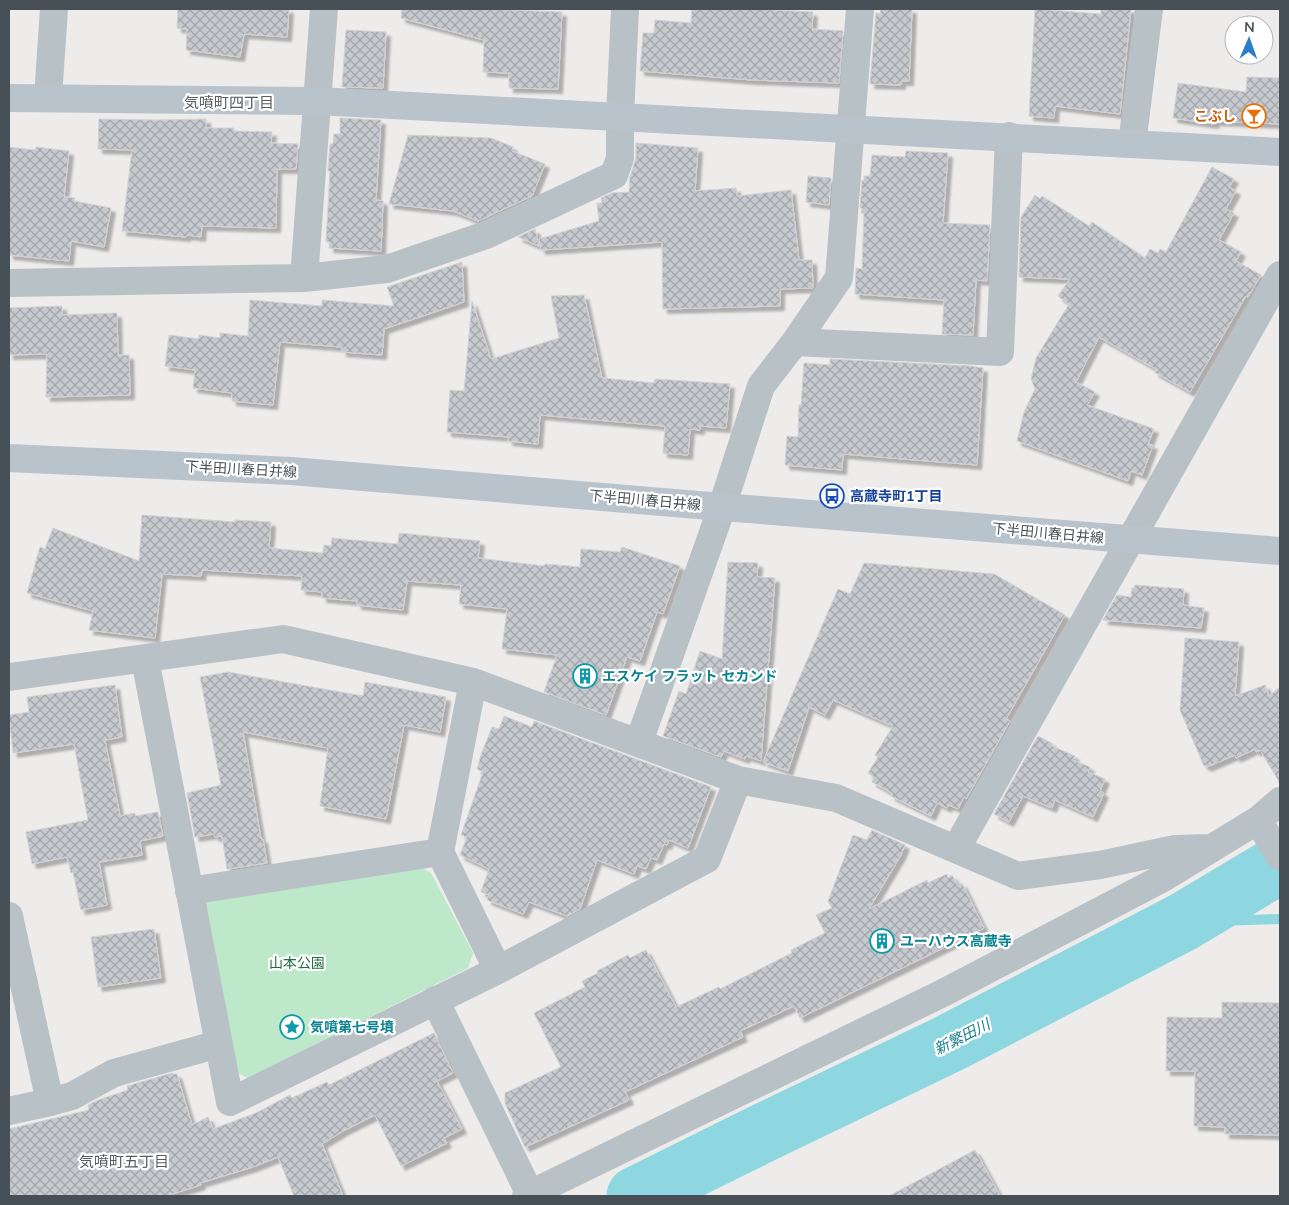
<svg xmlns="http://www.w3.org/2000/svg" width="1289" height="1205" font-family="Mulish,'Noto Sans JP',sans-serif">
<defs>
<pattern id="building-cross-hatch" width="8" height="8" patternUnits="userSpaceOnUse" patternTransform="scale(1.25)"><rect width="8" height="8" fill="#c6c9ce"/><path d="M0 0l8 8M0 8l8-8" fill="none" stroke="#a3a6aa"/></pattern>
<filter id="shadow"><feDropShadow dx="4.5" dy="4.5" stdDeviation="1" flood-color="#0004"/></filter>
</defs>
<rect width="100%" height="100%" fill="#eeebeb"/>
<!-- green -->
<path fill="#bde8ca" d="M 418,866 L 431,873 L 473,953 L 468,968 L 248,1078 L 236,1072 L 205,904 L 214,893 Z"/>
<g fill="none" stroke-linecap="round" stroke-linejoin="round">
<!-- stream -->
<path stroke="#8fd7e0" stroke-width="10" d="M 1183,922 L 1280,919"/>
<!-- river -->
<path stroke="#8fd7e0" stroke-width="59" d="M 636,1196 L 763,1133 L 948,1044 L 1183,922 L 1280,864"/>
</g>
<!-- building -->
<path fill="url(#building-cross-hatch)" stroke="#d0d2d6" filter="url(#shadow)" d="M 178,9 L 289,9 L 287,37 L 244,34 L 240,57 L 186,50 L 187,29 L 177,28 Z
M 402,9 L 482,9 L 562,12 L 558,89 L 509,88 L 509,73 L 483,72 L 484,40 L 401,18 Z
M 692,9 L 752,9 L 813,12 L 812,29 L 843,31 L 839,83 L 752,80 L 640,71 L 643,33 L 654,33 L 655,20 L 691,23 Z
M 881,9 L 912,9 L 909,81 L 901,81 L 901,85 L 870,84 L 876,13 L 880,14 Z
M 1035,9 L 1101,14 L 1101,9 L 1131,9 L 1120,114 L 1055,106 L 1054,118 L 1029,116 Z
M 346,30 L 386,32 L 383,88 L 342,87 Z
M 1247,77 L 1280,78 L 1280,124 L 1215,121 L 1214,124 L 1173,118 L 1178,83 L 1246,92 Z
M 340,118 L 381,120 L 376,200 L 383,201 L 381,251 L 329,248 L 330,242 L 326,242 L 330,171 L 328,171 L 330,144 L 333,144 L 334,134 L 340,134 Z
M 99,119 L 157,120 L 206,119 L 206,128 L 234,128 L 234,131 L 272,132 L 271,143 L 298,144 L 296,169 L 277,169 L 276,228 L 202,226 L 201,237 L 187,235 L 186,237 L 122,231 L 132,150 L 98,149 Z
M 408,135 L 491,138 L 513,147 L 512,151 L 545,164 L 532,196 L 478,221 L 453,211 L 389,204 Z
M 636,143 L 698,148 L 695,191 L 736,188 L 737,196 L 791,190 L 799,260 L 812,260 L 813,288 L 780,289 L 780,306 L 663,309 L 662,242 L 541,250 L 539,239 L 599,221 L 597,203 L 602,203 L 601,198 L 612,193 L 629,192 L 630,177 L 636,158 Z
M 9,147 L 35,150 L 36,147 L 69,151 L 64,197 L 75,198 L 74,201 L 111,208 L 104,247 L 71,241 L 69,261 L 9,255 Z
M 906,151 L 948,153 L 943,223 L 990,225 L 987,281 L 976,280 L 973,335 L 942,334 L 944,300 L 855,294 L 856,268 L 862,269 L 864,213 L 861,213 L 862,208 L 860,208 L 862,180 L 864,181 L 864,176 L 870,176 L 872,155 L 905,157 Z
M 1212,167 L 1234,179 L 1229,187 L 1236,191 L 1226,209 L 1234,213 L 1219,240 L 1241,252 L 1236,261 L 1261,275 L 1248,297 L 1246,296 L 1190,392 L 1154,372 L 1156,369 L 1099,337 L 1076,382 L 1095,392 L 1087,405 L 1154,429 L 1148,444 L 1153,445 L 1142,475 L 1131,471 L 1128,481 L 1017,441 L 1024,412 L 1035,389 L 1031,379 L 1036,358 L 1069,304 L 1058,296 L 1070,279 L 1019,277 L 1021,217 L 1035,195 L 1040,199 L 1042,196 L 1089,226 L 1092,222 L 1145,258 L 1150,249 L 1158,253 L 1160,249 L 1166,252 Z
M 808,176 L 831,178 L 829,205 L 806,202 Z
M 535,229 L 539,246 L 518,237 Z
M 462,262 L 464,302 L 384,329 L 382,355 L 342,352 L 342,347 L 280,342 L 273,405 L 232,401 L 232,393 L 193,388 L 195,370 L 165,366 L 169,335 L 199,339 L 199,335 L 220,338 L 220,333 L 248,336 L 250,300 L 322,306 L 322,300 L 394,306 L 387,287 Z
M 584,295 L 602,378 L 654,383 L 655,379 L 730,384 L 726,428 L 700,426 L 700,430 L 690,429 L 688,455 L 663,453 L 665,426 L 540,415 L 538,444 L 508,441 L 509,437 L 447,432 L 450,390 L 464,391 L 472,301 L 491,359 L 559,338 L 551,296 Z
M 62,306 L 62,315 L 117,313 L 118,355 L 129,355 L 130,395 L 46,397 L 47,354 L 9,355 L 9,308 Z
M 830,359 L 971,366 L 983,368 L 977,465 L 843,454 L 842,470 L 785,465 L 787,436 L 798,437 L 799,405 L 801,405 L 804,363 L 830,365 Z
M 142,515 L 235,522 L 235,520 L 271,522 L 269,548 L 323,553 L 324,545 L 331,546 L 332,538 L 398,544 L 399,533 L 480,541 L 478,558 L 544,566 L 545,564 L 580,567 L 581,549 L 620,552 L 622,547 L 680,566 L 663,614 L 657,612 L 640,661 L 627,657 L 606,715 L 544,692 L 557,655 L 502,649 L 507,609 L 459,604 L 461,585 L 407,581 L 403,610 L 357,605 L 357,601 L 322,598 L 322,592 L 301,590 L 302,576 L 202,570 L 201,576 L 162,574 L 155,638 L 89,630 L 93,611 L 27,593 L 40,547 L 45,549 L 53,528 L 139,561 Z
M 728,562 L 758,563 L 757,577 L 775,578 L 761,761 L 746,756 L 745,759 L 724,751 L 721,757 L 663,736 L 679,691 L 686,694 L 700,651 L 722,659 Z
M 864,563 L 994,574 L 1065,615 L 1006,719 L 1010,721 L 966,799 L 964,797 L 958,809 L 949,805 L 947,808 L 937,803 L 931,816 L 891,796 L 892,793 L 872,782 L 874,777 L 868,773 L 878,757 L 875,755 L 893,726 L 833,700 L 825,715 L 809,707 L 788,771 L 763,762 L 838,589 L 850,594 Z
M 1135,585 L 1184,589 L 1183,605 L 1204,608 L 1201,628 L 1103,620 L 1117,595 L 1131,597 L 1132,588 L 1134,588 Z
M 1185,638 L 1239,642 L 1235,696 L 1265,685 L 1269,696 L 1280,687 L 1280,783 L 1260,750 L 1256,752 L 1255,749 L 1236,758 L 1235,755 L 1207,767 L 1206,765 L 1204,766 L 1180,710 Z
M 228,672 L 363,696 L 365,682 L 446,697 L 440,732 L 404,725 L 386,819 L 320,806 L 328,748 L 243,732 L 261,839 L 263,839 L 267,863 L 227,869 L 222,836 L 215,837 L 214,834 L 195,837 L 187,793 L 221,785 L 200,677 Z
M 115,685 L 122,737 L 105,740 L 120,816 L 135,813 L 135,816 L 158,812 L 163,836 L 140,841 L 142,855 L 99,862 L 107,905 L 81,910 L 73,872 L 71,873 L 67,857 L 32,864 L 26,832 L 88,820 L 74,744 L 13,753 L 9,715 L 29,712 L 27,697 Z
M 504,716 L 532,727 L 534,721 L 711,787 L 688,848 L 669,840 L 667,845 L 664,844 L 657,860 L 651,858 L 646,869 L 637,866 L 634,874 L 597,860 L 580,909 L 567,916 L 529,902 L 523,914 L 487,900 L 489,895 L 481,892 L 489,869 L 460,855 L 467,837 L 461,835 L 483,772 L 477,769 L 481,755 L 492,727 L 499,729 Z
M 1038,736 L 1053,744 L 1052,746 L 1075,756 L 1073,760 L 1090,767 L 1088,772 L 1105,779 L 1100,791 L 1104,793 L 1093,817 L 1055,800 L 1052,808 L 1023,796 L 1009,822 L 994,814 Z
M 872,830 L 905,845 L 901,855 L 869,909 L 927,880 L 928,883 L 947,874 L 948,878 L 952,875 L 958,886 L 962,883 L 984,928 L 800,1018 L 794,1006 L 740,1031 L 743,1037 L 625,1092 L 629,1100 L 525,1147 L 505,1103 L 505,1093 L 561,1067 L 534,1013 L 585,987 L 582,981 L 598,973 L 597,971 L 628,955 L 630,958 L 646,950 L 676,1007 L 719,987 L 720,989 L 792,953 L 791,950 L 825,933 L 816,915 L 832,908 L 828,901 L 853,835 L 867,840 Z
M 154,929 L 161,978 L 98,987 L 91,937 Z
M 1222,1002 L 1280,1003 L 1280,1135 L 1225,1134 L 1225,1127 L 1194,1126 L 1195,1071 L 1166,1071 L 1167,1017 L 1222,1018 Z
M 434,1033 L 453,1073 L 437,1081 L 462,1129 L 444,1138 L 447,1143 L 401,1166 L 375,1115 L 343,1131 L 322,1144 L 343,1196 L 294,1196 L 278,1157 L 253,1167 L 200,1183 L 201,1185 L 166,1196 L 9,1196 L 9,1129 L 89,1110 L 88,1105 L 98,1100 L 128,1090 L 127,1086 L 172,1073 L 173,1074 L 177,1074 L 192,1125 L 208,1117 L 213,1129 L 256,1113 L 290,1095 L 292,1098 L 327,1082 L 329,1085 Z
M 975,1150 L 1000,1196 L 889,1196 Z"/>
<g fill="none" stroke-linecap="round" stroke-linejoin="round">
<!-- street -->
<path stroke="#b8c1c6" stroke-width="28" d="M 48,97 L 54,9
M 1132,144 L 1149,9
M 304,278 L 324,9
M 9,283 L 304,278 L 387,269 L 486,235 L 614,175 L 620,158 L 620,116 L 625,9
M 795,342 L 1000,352 L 1009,136
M 145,659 L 230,1102 L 498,970 L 707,859 L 738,780
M 9,677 L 283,639 L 473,682 L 738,780 L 836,798 L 1018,876 L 1100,865 L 1175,849 L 1211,848
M 473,682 L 440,852 L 498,970
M 639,742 L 722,507 L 761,386 L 795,342 L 839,278 L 860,9
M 1258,820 L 1280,857
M 956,849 L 1280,275
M 189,891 L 440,852
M 9,916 L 50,1102 L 9,1111
M 435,1000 L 530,1194
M 50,1102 L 72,1096 L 114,1073 L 219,1044
M 526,1196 L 943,993 L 1163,878 L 1258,820 L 1280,801"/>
<!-- secondary -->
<path stroke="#b8c3cb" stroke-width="28" d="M 9,98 L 317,101 L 1280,152
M 9,458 L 291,471 L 722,507 L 1280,551"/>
</g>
<!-- icons -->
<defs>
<g id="bar-ring" transform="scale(1.25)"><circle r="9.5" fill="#fff" stroke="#e8710a" stroke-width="1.5"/><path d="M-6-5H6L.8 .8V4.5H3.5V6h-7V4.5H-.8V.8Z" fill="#e8710a"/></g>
<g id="bus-ring" transform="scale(1.25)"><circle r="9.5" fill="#fff" stroke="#1a4fb4" stroke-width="1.5"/><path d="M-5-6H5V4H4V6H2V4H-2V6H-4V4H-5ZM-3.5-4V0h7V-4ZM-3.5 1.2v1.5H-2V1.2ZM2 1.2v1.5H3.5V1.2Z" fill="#1a4fb4"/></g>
<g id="building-ring" transform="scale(1.25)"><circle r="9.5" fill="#fff" stroke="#0f9aa8" stroke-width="1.5"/><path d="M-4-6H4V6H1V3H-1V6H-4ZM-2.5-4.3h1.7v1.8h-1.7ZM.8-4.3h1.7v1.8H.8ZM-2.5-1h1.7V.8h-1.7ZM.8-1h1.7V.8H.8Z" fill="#0f9aa8"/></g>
<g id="sight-ring" transform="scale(1.25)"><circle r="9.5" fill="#fff" stroke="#0f9aa8" stroke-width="1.5"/><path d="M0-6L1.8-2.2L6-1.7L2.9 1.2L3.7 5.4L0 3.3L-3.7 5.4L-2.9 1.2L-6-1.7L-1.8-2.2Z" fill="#0f9aa8"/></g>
</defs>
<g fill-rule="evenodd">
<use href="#bar-ring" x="1254" y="116"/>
<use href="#bus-ring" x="832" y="496"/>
<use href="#building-ring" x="585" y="676"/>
<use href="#building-ring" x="882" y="941"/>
<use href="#sight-ring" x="292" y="1027"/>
</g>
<g text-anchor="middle" stroke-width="4.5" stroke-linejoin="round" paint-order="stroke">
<!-- food labels -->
<g font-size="14" font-weight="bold" fill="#c56008" stroke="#fff" text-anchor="end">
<text x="1236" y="121">こぶし</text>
</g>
<!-- street labels -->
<g font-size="14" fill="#465056" stroke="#fff">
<text transform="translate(241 469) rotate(3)" y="5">下半田川春日井線</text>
<text transform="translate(645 500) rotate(5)" y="5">下半田川春日井線</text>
<text transform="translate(1048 533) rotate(5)" y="5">下半田川春日井線</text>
</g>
<!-- transit labels -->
<g font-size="14" font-weight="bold" fill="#164399" stroke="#fff" text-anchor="start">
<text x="850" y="501">高蔵寺町1丁目</text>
</g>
<!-- culture labels -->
<g font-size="14" font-weight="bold" fill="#0d838f" stroke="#fff" text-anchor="start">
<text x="602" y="681">エスケイ フラット セカンド</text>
<text x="900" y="946">ユーハウス高蔵寺</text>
<text x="310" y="1032">気噴第七号墳</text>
</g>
<!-- park labels -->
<g font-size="14" fill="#206e40" stroke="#fff">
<text x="297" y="968">山本公園</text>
</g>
<!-- neighbourhood labels -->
<g font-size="15" fill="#595c5f" stroke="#fff">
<text x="229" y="108">気噴町四丁目</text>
<text x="124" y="1167">気噴町五丁目</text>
</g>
<!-- water labels -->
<g font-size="15" font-style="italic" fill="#1a7f8c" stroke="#fff">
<text transform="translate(962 1037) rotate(-27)" y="5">新繁田川</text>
</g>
</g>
<!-- border -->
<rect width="1289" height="1205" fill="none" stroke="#465056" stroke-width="20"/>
<!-- north arrow -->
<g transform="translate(1249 40) rotate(2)"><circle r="24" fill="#ffffff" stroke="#b5b9bb"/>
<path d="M0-4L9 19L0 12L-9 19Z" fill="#2c7ec6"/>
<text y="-8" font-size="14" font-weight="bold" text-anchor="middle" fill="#465056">N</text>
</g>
</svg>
